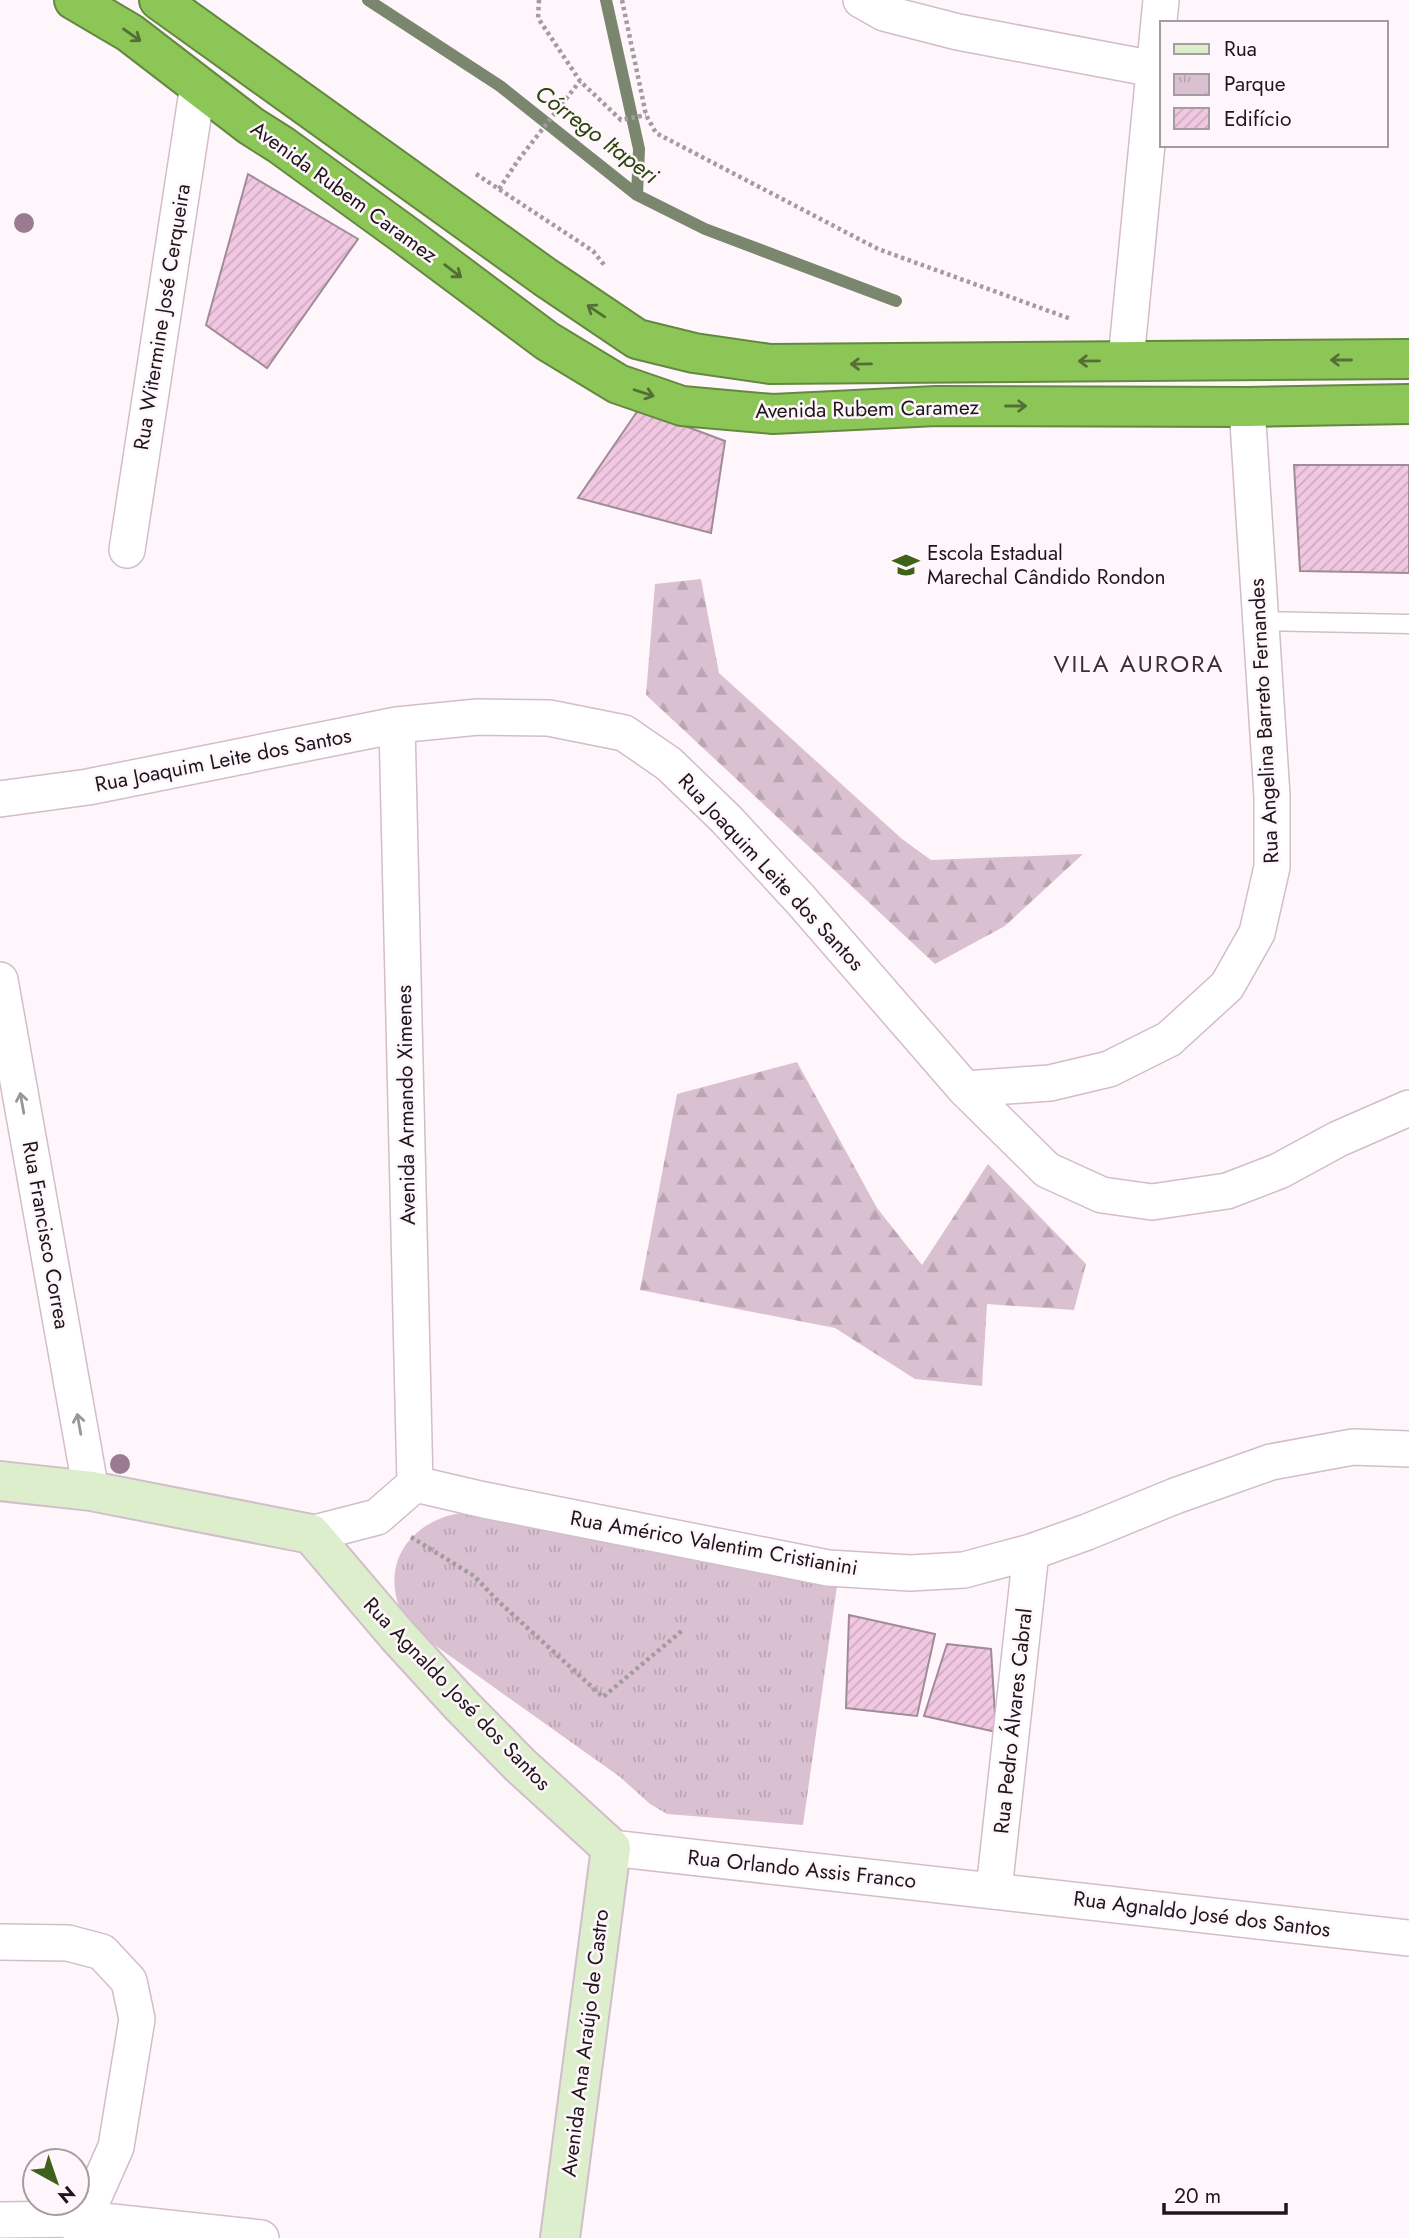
<svg xmlns="http://www.w3.org/2000/svg" width="1409" height="2238" font-family="Jost,sans-serif">
<defs>
<pattern id="forest-firs" width="22" height="20" patternUnits="userSpaceOnUse" patternTransform="scale(1.75)"><rect width="22" height="20" fill="#dac1d1"/><path d="M5 1l3.5 6h-7zM16 11l3.5 6h-7z" fill="#bba5b3"/></pattern>
<pattern id="park-tufts" width="24" height="20" patternUnits="userSpaceOnUse" patternTransform="scale(1.75)"><rect width="24" height="20" fill="#dac1d1"/><path d="M3 7l-1-3M5 7V3M7 7l1-3M15 17l-1-3M17 17v-4M19 17l1-3" fill="none" stroke="#bba5b3"/></pattern>
<pattern id="building-hatch" width="6" height="6" patternUnits="userSpaceOnUse" patternTransform="scale(1.75)"><rect width="6" height="6" fill="#f1c7e2"/><path d="M-1 1l2-2M0 6l6-6M5 7l2-2" fill="none" stroke="#ceaac1"/></pattern>
</defs>
<rect width="100%" height="100%" fill="#fff6fb"/>
<!-- forest -->
<path fill="url(#forest-firs)" d="M 701,579 L 719,673 L 902,839 L 931,860 L 1083,854 L 1005,926 L 935,964 L 646,695 L 655,584 Z
M 797,1062 L 877,1208 L 922,1265 L 988,1164 L 1086,1264 L 1074,1310 L 987,1304 L 982,1386 L 915,1379 L 835,1328 L 640,1290 L 677,1094 Z"/>
<!-- park -->
<path fill="url(#park-tufts)" d="M 468,1512 L 837,1586 L 803,1825 L 667,1814 L 650,1804 L 620,1777 L 412,1629 C 407,1620 400,1611 397,1600 C 384,1551 422,1516 468,1512 Z"/>
<g fill="none" stroke-linecap="round" stroke-linejoin="round">
<!-- stream -->
<path stroke="#7a876e" stroke-width="12" d="M 368,0 L 500,86 L 637,195 L 705,229 L 896,301
M 606,0 L 639,149 L 637,195"/>
</g>
<!-- building -->
<path fill="url(#building-hatch)" stroke="#a08c99" stroke-width="2" d="M 248,174 L 358,239 L 267,368 L 206,325 Z
M 643,403 L 685,426 L 725,441 L 711,533 L 578,498 Z
M 1294,465 L 1409,465 L 1409,573 L 1300,571 Z
M 849,1615 L 935,1634 L 917,1716 L 846,1708 Z
M 947,1644 L 991,1649 L 996,1732 L 924,1716 Z"/>
<g fill="none" stroke-linecap="round" stroke-linejoin="round">
<!-- lane casing -->
<g stroke="#d2bdca" stroke-width="21">
<path id="lane" d="M 1261,621 L 1409,624"/>
</g>
<!-- street casing -->
<g stroke="#d2bdca" stroke-width="38">
<path id="street" d="M 861,0 L 884,13 L 958,32 L 1154,69
M 1126,360 L 1161,0
M 127,550 L 198,85
M 397,725 L 415,1484
M 0,799 L 88,787 L 397,725 L 478,717 L 549,718 L 624,733 L 669,764 L 726,819 L 800,899 L 965,1089 L 1047,1170 L 1102,1195 L 1152,1202 L 1227,1191 L 1279,1171 L 1338,1139 L 1409,1108
M 0,980 L 91,1491
M 965,1089 L 1050,1083 L 1109,1069 L 1169,1039 L 1227,986 L 1257,933 L 1272,867 L 1272,796 L 1247,407
M 311,1534 L 377,1517 L 415,1484 L 484,1500 L 828,1568 L 910,1573 L 964,1570 L 1031,1552 L 1087,1532 L 1175,1496 L 1271,1462 L 1353,1447 L 1409,1449
M 611,1848 L 1409,1938
M 994,1890 L 1031,1552
M 0,1942 L 68,1943 L 102,1952 L 129,1981 L 137,2019 L 116,2147 L 84,2219 L 81,2238
M 0,2220 L 84,2219 L 261,2238"/>
</g>
<!-- secondary casing -->
<g stroke="#d2bdca" stroke-width="42">
<path id="secondary" d="M 0,1481 L 91,1491 L 311,1534 L 397,1635 L 461,1705 L 520,1765 L 611,1848 L 560,2238"/>
</g>
<!-- highway casing -->
<g stroke="#658841" stroke-width="42">
<path id="highway" d="M 74,0 L 130,33 L 251,126 L 281,145 L 405,235 L 547,341 L 618,384 L 682,406 L 773,414 L 936,406 L 1247,407 L 1409,404
M 159,0 L 545,277 L 637,339 L 694,353 L 770,364 L 1409,359"/>
</g>
<!-- path -->
<path stroke="#a49ba0" stroke-width="4.5" stroke-dasharray="3.5 3.5" stroke-linecap="butt" d="M 539,0 L 538,18 L 580,81 L 621,120 L 646,115
M 622,0 L 646,115 L 656,133 L 878,249 L 1071,319
M 476,174 L 593,251 L 605,266
M 499,189 L 519,159 L 580,81
M 411,1537 L 474,1576 L 497,1600 L 603,1697 L 684,1629"/>
<!-- lane -->
<use href="#lane" stroke="#fff" stroke-width="18"/>
<!-- street -->
<use href="#street" stroke="#fff" stroke-width="35"/>
<!-- secondary -->
<use href="#secondary" stroke="#dceecc" stroke-width="38"/>
<!-- highway -->
<use href="#highway" stroke="#8bc656" stroke-width="38"/>
</g>
<!-- trees -->
<g fill="#9a7b91">
<circle cx="24" cy="223" r="10"/>
<circle cx="120" cy="1464" r="10"/>
</g>
<!-- one-way arrows -->
<defs><path id="oneway-shaft" d="M-6 0H5M1.5-3L5.5 0L1.5 3" fill="none" stroke-width="1.6" stroke-linecap="round" stroke-linejoin="round" transform="scale(1.75)"/></defs>
<g stroke="#546e38">
<use href="#oneway-shaft" transform="translate(132 35) rotate(35)"/>
<use href="#oneway-shaft" transform="translate(453 271) rotate(37)"/>
<use href="#oneway-shaft" transform="translate(596 311) rotate(-146)"/>
<use href="#oneway-shaft" transform="translate(1341 360) rotate(180)"/>
<use href="#oneway-shaft" transform="translate(1089 361) rotate(179)"/>
<use href="#oneway-shaft" transform="translate(861 364) rotate(179)"/>
<use href="#oneway-shaft" transform="translate(644 393) rotate(18)"/>
<use href="#oneway-shaft" transform="translate(1016 406)"/>
</g>
<g stroke="#9a9698">
<use href="#oneway-shaft" transform="translate(22 1103) rotate(-100)"/>
<use href="#oneway-shaft" transform="translate(79 1424) rotate(-100)"/>
</g>
<!-- icons -->
<defs>
<g id="school-bare" transform="scale(2.1)"><path d="M0-5L7-2L0 1L-7-2ZM-4 1L0 2.5L4 1V4Q0 6-4 4Z" fill="#3e621a" stroke="#fff6fb" stroke-width="2.5" paint-order="stroke"/></g>
</defs>
<g fill-rule="evenodd">
<use href="#school-bare" x="906" y="565"/>
</g>
<g text-anchor="middle" stroke-width="5" stroke-linejoin="round" paint-order="stroke">
<!-- street labels -->
<g font-size="21" fill="#1e161b" stroke="#fff6fb">
<text transform="translate(344 192) rotate(36)" y="7">Avenida Rubem Caramez</text>
<text transform="translate(162 317) rotate(-81)" y="7">Rua Witermine José Cerqueira</text>
<text transform="translate(867 409) rotate(-1)" y="7">Avenida Rubem Caramez</text>
<text transform="translate(1264 721) rotate(-93)" y="7">Rua Angelina Barreto Fernandes</text>
<text transform="translate(223 760) rotate(-11)" y="7">Rua Joaquim Leite dos Santos</text>
<text transform="translate(771 872) rotate(47)" y="7">Rua Joaquim Leite dos Santos</text>
<text transform="translate(406 1105) rotate(-91)" y="7">Avenida Armando Ximenes</text>
<text transform="translate(46 1235) rotate(80)" y="7">Rua Francisco Correa</text>
<text transform="translate(714 1543) rotate(10)" y="7">Rua Américo Valentim Cristianini</text>
<text transform="translate(457 1694) rotate(46)" y="7">Rua Agnaldo José dos Santos</text>
<text transform="translate(1013 1721) rotate(-84)" y="7">Rua Pedro Álvares Cabral</text>
<text transform="translate(802 1869) rotate(6)" y="7">Rua Orlando Assis Franco</text>
<text transform="translate(1202 1914) rotate(7)" y="7">Rua Agnaldo José dos Santos</text>
<text transform="translate(585 2043) rotate(-83)" y="7">Avenida Ana Araújo de Castro</text>
</g>
<!-- poi labels -->
<g font-size="21" fill="#1e161b" stroke="#fff6fb" text-anchor="start">
<text x="927" y="560">Escola Estadual<tspan x="927" dy="24">Marechal Cândido Rondon</tspan></text>
</g>
<!-- water labels -->
<g font-size="23" font-style="italic" fill="#29450c" stroke="#fff6fb">
<text transform="translate(597 134) rotate(37)" y="8">Córrego Itaperi</text>
</g>
<!-- quarter labels -->
<g font-size="24" letter-spacing="2" fill="#3e2d38" stroke="#fff6fb">
<text x="1139" y="672">VILA AURORA</text>
</g>
</g>
<!-- legend -->
<rect x="1160" y="21" width="228" height="126" fill="#fff6fb" stroke="#a59ca1" stroke-width="2"/>
<rect x="1174" y="44" width="35" height="10" fill="#dceecc" stroke="#a59ca1" stroke-width="2"/>
<text x="1224" y="56" font-size="21" fill="#1e161b">Rua</text>
<rect x="1174" y="74" width="35" height="21" fill="url(#park-tufts)" stroke="#a59ca1" stroke-width="2"/>
<text x="1224" y="91" font-size="21" fill="#1e161b">Parque</text>
<rect x="1174" y="108" width="35" height="21" fill="url(#building-hatch)" stroke="#a59ca1" stroke-width="2"/>
<text x="1224" y="126" font-size="21" fill="#1e161b">Edifício</text>
<!-- north arrow -->
<g transform="translate(56 2182) rotate(140)"><circle r="33" fill="#fff6fb" stroke="#a59ca1" stroke-width="2"/>
<path d="M0-5L12 26L0 18L-12 26Z" fill="#3e621a"/>
<text y="-10" font-size="19" font-weight="bold" text-anchor="middle" fill="#1e161b">N</text>
</g>
<!-- scale -->
<path d="M1164 2203v10h122v-10" fill="none" stroke="#1e161b" stroke-width="3.5"/>
<text x="1174" y="2203" font-size="21" fill="#1e161b" stroke="#fff6fb" stroke-width="5" paint-order="stroke">20 m</text>
</svg>
